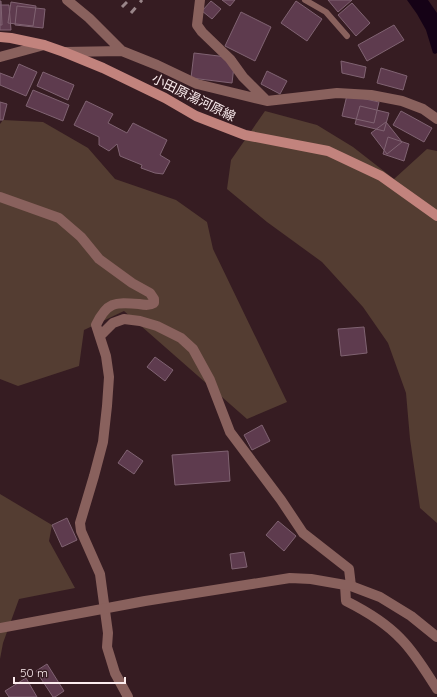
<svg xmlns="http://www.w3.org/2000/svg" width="437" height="697" font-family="Quicksand,'Noto Sans JP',sans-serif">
<rect width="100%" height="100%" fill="#361c22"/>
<!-- green -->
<path fill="#543d32" d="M 265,111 L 317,125 L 353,147 L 394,179 L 427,149 L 437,151 L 437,523 L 420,508 L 410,439 L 406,393 L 388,343 L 363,307 L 322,262 L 267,222 L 227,189 L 231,160 Z
M 3,120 L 43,122 L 88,148 L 115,179 L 176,200 L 207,222 L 213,249 L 287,402 L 247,419 L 124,311 L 84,330 L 79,366 L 18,386 L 0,379 L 0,124 Z
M 0,494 L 52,525 L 49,541 L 75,588 L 19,599 L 3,643 L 0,659 Z"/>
<!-- water -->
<path fill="#150216" d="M 407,0 L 428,0 L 437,13 L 437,53 L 435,54 L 433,53 L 426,30 L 417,14 Z"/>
<!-- building -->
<path fill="#5e3b4e" stroke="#806372" d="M 222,0 L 235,0 L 230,6 Z
M 328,0 L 352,0 L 338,12 Z
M 0,1 L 1,1 L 2,25 L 0,25 Z
M 211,1 L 221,9 L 212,19 L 202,11 Z
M 296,1 L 322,19 L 307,41 L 281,23 Z
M 11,2 L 36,6 L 33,26 L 8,23 Z
M 352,3 L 370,23 L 356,36 L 338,15 Z
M 0,5 L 9,5 L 11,30 L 0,30 Z
M 17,6 L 45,9 L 43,28 L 15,25 Z
M 241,12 L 271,27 L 255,61 L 225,46 Z
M 394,25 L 404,40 L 367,61 L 358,45 Z
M 194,53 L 235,58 L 232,83 L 191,78 Z
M 341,61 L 366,67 L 364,78 L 342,73 Z
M 19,64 L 37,72 L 26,96 L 0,85 L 0,73 L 13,78 Z
M 381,68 L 407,76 L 403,90 L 377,83 Z
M 267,71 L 287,81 L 280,94 L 261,84 Z
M 43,72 L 74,85 L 68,100 L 37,86 Z
M 33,90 L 69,105 L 63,121 L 26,106 Z
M 347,95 L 379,102 L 374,123 L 342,116 Z
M 86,101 L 113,114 L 108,123 L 127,133 L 133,123 L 167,140 L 160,155 L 170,161 L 163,174 L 155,173 L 141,168 L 142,165 L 120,156 L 117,144 L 109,151 L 99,145 L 99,137 L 74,125 Z
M 0,102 L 7,104 L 3,120 L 0,120 Z
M 360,106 L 389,113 L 384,131 L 355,124 Z
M 401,111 L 432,128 L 424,142 L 393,125 Z
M 386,122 L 402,142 L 387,154 L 371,133 Z
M 388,137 L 409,144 L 404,161 L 383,154 Z
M 364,327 L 367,353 L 341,356 L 338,329 Z
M 155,357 L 173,370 L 165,381 L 147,367 Z
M 262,425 L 270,441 L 252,450 L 244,435 Z
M 127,450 L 143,461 L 134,474 L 118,463 Z
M 228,451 L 230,481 L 175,485 L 172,455 Z
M 67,518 L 77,540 L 62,547 L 52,525 Z
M 278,521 L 296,536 L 284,551 L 266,535 Z
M 244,552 L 247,567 L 232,569 L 230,554 Z
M 47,664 L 64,691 L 55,697 L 53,697 L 36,671 Z
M 26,678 L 37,697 L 9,697 L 5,691 Z"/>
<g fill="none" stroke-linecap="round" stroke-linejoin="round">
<!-- service -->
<path stroke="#89615d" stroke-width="6" d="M 305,0 L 326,12 L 347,36"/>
<!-- minor -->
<path stroke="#89615d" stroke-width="10" d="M 67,0 L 89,18 L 122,51
M 200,0 L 197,25 L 202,32 L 230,59 L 243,77 L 267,101
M 64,52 L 122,51 L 157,65 L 197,84 L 267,101 L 337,93 L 371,95 L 402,101 L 423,109 L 437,119
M 0,57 L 44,45
M 0,197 L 59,218 L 81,237 L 99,259 L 132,283 L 150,293 L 154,299 L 154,303 C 149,306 144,305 139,304 C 114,302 107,302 96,325 L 106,356 L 109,377 L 107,406 L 103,442 L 94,476 L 80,523 L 81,531 L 100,574 L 108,633 L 107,647 L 115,673 L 128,697
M 100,336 L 113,323 L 124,319 L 140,321 L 157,326 L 181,338 L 193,349 L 210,380 L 230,432 L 281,500 L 303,533 L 349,569 L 351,586
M 345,585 L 346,601 C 366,611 385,622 401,639 C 415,653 426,672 437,689"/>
<!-- tertiary -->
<path stroke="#89615d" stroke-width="10" d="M 0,628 L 145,601 L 290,578 L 311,579 L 351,586 L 380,597 L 411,616 L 437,637"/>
<!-- secondary -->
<path stroke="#c2837d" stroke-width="10" d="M 0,37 L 11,38 L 44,45 L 64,52 L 103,68 L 165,98 L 196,116 L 245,135 L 328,151 L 381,176 L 437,216"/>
<!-- rail -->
<path stroke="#998589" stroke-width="3" stroke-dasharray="7 7" stroke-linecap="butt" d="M 122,7 L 129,0
M 131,13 L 142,0"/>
</g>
<g text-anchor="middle" stroke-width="3" stroke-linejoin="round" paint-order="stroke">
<!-- street labels -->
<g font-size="13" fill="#fcedef" stroke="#361c22">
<text transform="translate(194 97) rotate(26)" y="5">小田原湯河原線</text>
</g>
</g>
<!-- scale -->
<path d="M14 677v6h111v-6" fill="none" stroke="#fcedef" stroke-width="2"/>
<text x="20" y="677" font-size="12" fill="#fcedef" stroke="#361c22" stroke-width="3" paint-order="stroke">50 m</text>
</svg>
